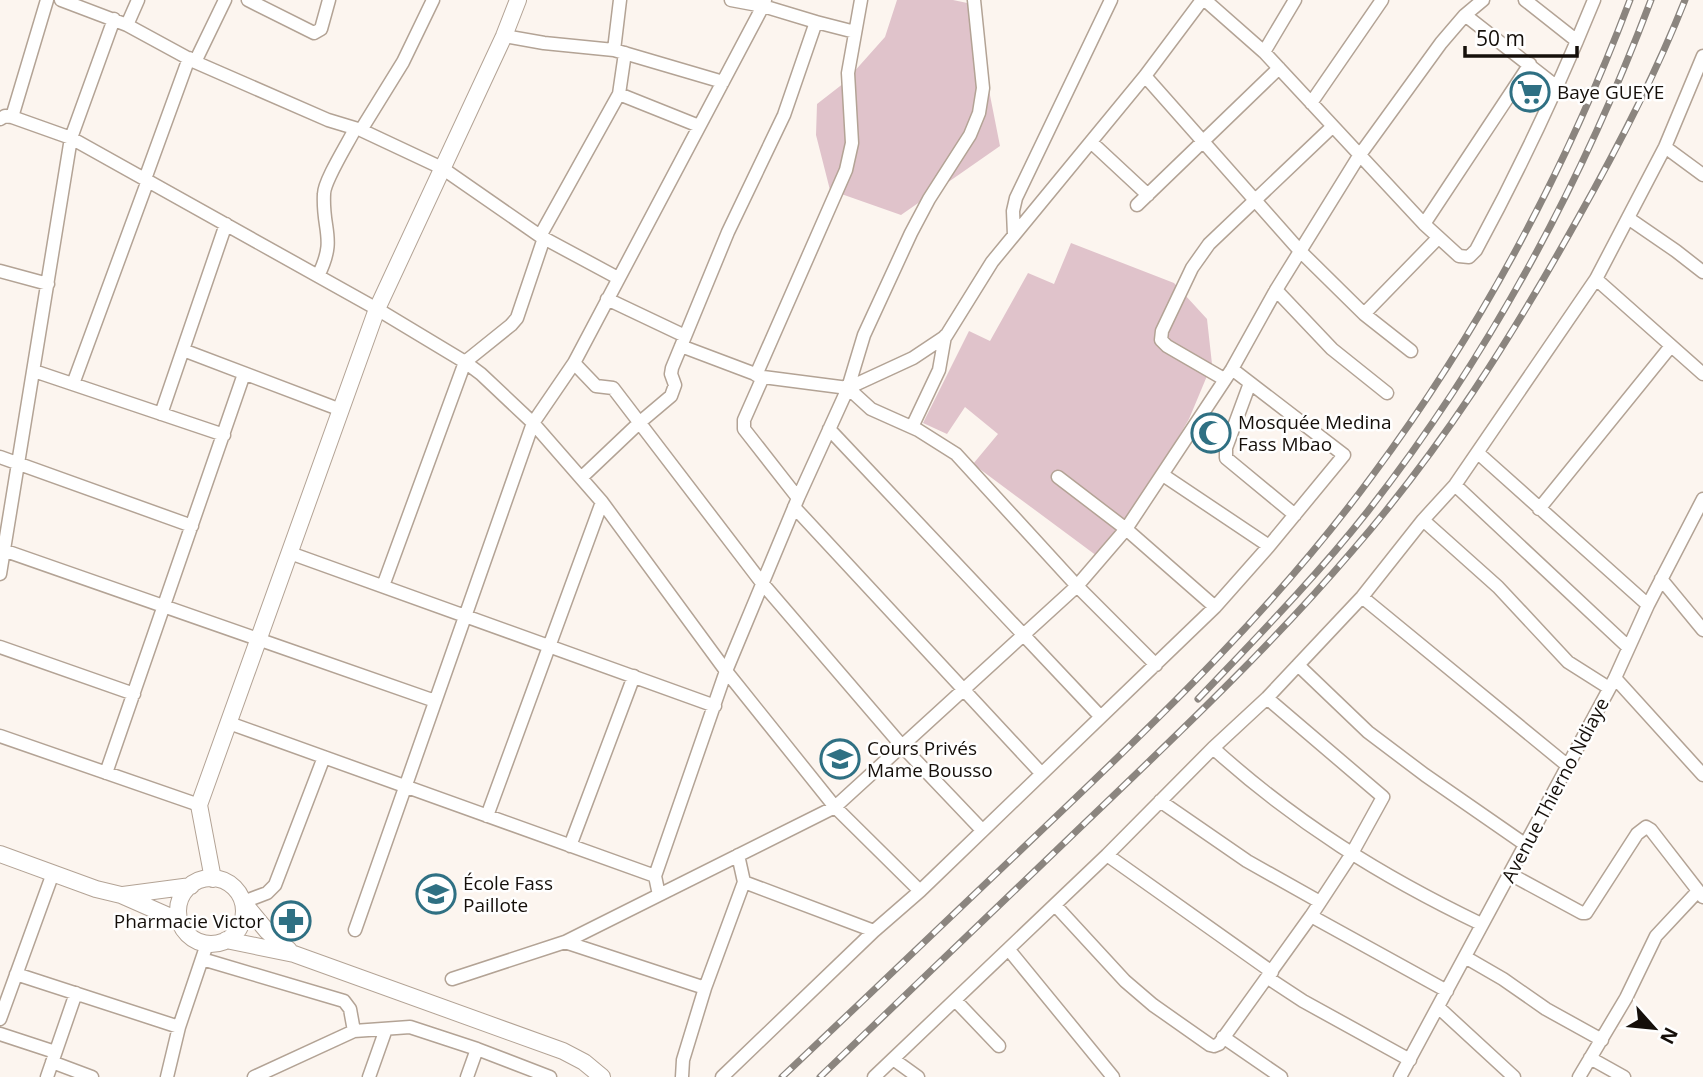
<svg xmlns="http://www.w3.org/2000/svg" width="1703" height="1077" font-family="'Open Sans',sans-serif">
<rect width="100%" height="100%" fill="#fcf5ef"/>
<!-- green -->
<path fill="#e0c3cb" d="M 897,0 L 953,0 L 972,4 L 1000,146 L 901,215 L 830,190 L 816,135 L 817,104 L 844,83 L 885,37 Z
M 1071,243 L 1174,283 L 1207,319 L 1212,364 L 1189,419 L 1137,508 L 1097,556 L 973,464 L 998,434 L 965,407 L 947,434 L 923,423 L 969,331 L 990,341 L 1028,273 L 1054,284 Z"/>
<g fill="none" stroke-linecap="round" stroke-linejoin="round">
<!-- minor casing -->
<g stroke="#b3a395" stroke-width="15">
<path id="minor" d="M 61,0 L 127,25 L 195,62 L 328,120 L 361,130 L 442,168 L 540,236 L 618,278
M 248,0 L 314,33 L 321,29 L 329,0
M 1205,0 L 1264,52 L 1424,224 L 1459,256 L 1469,257 L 1476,250 C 1520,169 1559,86 1594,0
M 1525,0 L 1577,41
M 1465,15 L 1557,87
M 816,22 L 855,32
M 127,25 L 138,0
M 504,36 L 544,43 L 614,50 L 620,0
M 614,50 L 723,82
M 1264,52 L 1295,0
M 195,62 L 225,0
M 1145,76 L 1300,251 L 1364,314 L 1411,351
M 619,94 L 625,53
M 1311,103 L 1382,0
M 12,117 L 47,0
M 0,119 L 5,116 L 12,117 L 71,138 L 377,309 L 465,362 L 481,374 L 533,423 L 602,502 L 726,671 L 835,807 L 920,891
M 361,130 L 403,62 L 433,0
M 1091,142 L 1148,195
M 1665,147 L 1703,175
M 145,179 L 189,58
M 1137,205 L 1279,68
M 1628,218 L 1676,251 L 1703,272
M 1424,224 L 1530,64
M 1014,235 L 1013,211 L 1016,198 L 1111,0
M 540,236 L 619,94 L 699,126
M 0,271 L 48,284
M 318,276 C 337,238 322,231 324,194 C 324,181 348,143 355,129
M 1596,279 L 1703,374
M 1276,290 L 1332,349 L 1387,393
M 607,299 L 685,336
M 1364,314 L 1438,238
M 681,346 L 763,377 L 848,388 L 913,358 L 946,336 L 992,262 L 1145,76 L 1202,0
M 183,350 L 341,410
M 574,363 L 596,386 L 613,388 L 762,583 L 902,746 L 982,830
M 34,371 L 224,435
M 756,375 L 846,170 L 852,143 L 848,73 L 861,0
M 763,377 L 744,420 L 744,429 L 798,498
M 1224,379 L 1167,346 L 1161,340 L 1162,331 L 1192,268 L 1209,244 L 1332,127
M 1250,383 L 1226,448 L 1226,458 L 1295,515
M 73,384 L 148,180
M 848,388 L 871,409 L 918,430 L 956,454 L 1077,586 L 1156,665
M 161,414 L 226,224
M 912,427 L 939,370 L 945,336
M 829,429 L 1100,716
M 1478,453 L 1648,605
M 0,457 L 192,526
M 1163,475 L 1269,546
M 1058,477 L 1126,529 L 1215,607
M 581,478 L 639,423 L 671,396 L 675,385 L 671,374 L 672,368 L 728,232 L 784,115 L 816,22 L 763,6 L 765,0
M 1455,485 L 1628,647
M 794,507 L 1041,773
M 1539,509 L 1671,346
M 1423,520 L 1498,587 L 1568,662 L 1609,688
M 0,549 L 435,701
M 290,553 L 715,706
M 0,574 L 71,138 L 114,19
M 1661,579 L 1703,630
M 383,586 L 465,362 L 511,325 L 517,318 L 544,238
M 1362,597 L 1568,766
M 0,647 L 134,694
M 1298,665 L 1368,732 L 1425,775 L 1526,845
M 1615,678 L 1703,775
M 229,723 L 655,876
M 0,736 L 199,805
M 1213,748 C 1296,823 1381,876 1481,924
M 106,773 L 244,374
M 1160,801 L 1247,861 L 1320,902
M 487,816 L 602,502
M 570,846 L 634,676
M 1107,855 L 1272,972
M 1510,874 L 1582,913 L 1586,913 L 1637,834 L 1646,827 L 1651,830 L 1703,897
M 744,882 L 874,931
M 659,895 L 655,876 L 726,671 L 798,498 L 848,388 L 864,335 L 911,233 L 929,199 L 970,135 L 979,113 L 983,88 L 974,0
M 243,902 L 267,893 L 275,885 L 324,757
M 1055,905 L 1125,981 L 1153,1005 L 1210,1045 L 1214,1046 L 1219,1044 L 1311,916 L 1351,855 L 1383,797 L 1267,698
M 1311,916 L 1447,991
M 355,930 L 533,423 L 574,363 L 763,6 L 731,0
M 565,942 L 705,988
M 1009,950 L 1113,1077
M 1465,957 L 1503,979 L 1546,1009 L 1602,1040
M 202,959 L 344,1001 L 350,1009 L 354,1031
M 16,974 L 179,1027
M 1268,978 L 1303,1001 L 1410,1060
M 452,979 L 565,942 L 835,807 L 1077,586 L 1126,529 L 1232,369 L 1276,290 L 1359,156 L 1441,43 L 1465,15 L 1483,0
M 955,1000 L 999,1046
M 1438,1007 L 1514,1077
M 0,1019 L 53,873
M 0,1034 L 55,1052
M 1223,1037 L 1281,1077
M 1590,1058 L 1624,1077
M 893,1059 L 918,1077
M 52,1062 L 92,1077
M 47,1077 L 76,993
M 167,1077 L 179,1027 L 207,944
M 254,1077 L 354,1031 L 410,1027 L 477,1049 L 550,1077
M 369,1077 L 386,1029
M 467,1077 L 477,1049
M 682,1077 L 683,1060 L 705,988 L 744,882 L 738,855
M 722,1077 L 874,931 L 920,891 L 1215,607 L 1269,546 L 1344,455 L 1232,369
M 874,1077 L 1107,855 L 1213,748 L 1267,698 L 1362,597 L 1423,520 L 1455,485 L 1596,279 L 1665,147 L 1703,56
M 1400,1077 L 1615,678 L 1648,605 L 1703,499
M 1579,1077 L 1626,998 L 1656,936 L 1698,891"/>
</g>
<!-- tertiary casing -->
<g stroke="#b3a395" stroke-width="18">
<path id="tertiary" d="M 0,854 L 96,889 L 121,895 L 180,921
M178 911a33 33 0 1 1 66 0a33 33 0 1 1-66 0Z
M 213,879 L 199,805 L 377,309 L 504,36 L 518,0
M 123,895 L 191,886
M 243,902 L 267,931 L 289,950
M 226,940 L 294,954 L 563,1051 L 584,1062 L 602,1077"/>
</g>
<!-- minor -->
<use href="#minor" stroke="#fff" stroke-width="12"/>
<!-- tertiary -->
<use href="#tertiary" stroke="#fff" stroke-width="16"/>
<!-- rail casing -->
<g stroke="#8b857f" stroke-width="7">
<path id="rail" d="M 1198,699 C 1256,638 1316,577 1368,511 C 1488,357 1582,183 1651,0
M 782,1077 C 870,994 957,911 1045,827 C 1161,717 1277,605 1372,476 C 1480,331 1566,169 1630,0
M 820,1077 C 909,991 999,906 1088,820 C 1179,733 1271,646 1353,550 C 1441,449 1512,337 1577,220 C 1617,149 1655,76 1685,0"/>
</g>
<!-- rail -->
<use href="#rail" stroke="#fff" stroke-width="4.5" stroke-dasharray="13" stroke-linecap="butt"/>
</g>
<!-- icons -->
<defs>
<g id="supermarket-ring" transform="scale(2.0125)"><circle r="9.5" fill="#fff" stroke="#2f7083" stroke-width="1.5"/><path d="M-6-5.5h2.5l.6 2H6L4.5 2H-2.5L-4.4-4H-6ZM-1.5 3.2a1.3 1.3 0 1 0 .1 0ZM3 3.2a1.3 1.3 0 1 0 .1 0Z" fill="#2f7083"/></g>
<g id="mosque-ring" transform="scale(2.0125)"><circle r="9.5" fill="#fff" stroke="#2f7083" stroke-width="1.5"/><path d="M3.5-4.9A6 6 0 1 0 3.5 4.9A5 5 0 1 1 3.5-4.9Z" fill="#2f7083"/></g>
<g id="school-ring" transform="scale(2.0125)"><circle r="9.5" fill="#fff" stroke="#2f7083" stroke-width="1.5"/><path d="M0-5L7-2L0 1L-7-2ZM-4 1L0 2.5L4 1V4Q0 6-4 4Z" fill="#2f7083"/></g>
<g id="pharmacy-ring" transform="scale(2.0125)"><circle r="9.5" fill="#fff" stroke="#2f7083" stroke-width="1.5"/><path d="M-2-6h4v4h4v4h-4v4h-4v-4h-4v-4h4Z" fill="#2f7083"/></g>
</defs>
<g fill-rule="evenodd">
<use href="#supermarket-ring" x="1530" y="92"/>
<use href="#mosque-ring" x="1211" y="433"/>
<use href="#school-ring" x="840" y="759"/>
<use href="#school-ring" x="436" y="894"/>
<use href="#pharmacy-ring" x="291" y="921"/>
</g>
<g text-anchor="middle" stroke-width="5" stroke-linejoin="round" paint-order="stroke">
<!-- poi labels -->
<g font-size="19" fill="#150f0a" stroke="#fff" text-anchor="start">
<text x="1557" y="99">Baye GUEYE</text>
<text x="1238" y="429">Mosquée Medina<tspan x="1238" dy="22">Fass Mbao</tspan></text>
<text x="867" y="755">Cours Privés<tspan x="867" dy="22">Mame Bousso</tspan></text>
<text x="463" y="890">École Fass<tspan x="463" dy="22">Paillote</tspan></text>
<text x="264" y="928" text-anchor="end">Pharmacie Victor</text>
</g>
<!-- street labels -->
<g font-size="19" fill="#150f0a" stroke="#fff">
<text transform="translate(1555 790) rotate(-62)" y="7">Avenue Thierno Ndiaye</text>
</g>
</g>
<!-- north arrow -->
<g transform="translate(1654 1028) rotate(117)" stroke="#ffffff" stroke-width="5" paint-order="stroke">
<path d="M0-5L12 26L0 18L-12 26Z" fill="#150f0a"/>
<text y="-10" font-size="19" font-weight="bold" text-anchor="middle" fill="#150f0a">N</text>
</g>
<!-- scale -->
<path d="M1465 46v10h112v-10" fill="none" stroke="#150f0a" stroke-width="3.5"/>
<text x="1476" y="46" font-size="21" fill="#150f0a" stroke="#ffffff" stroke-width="5" paint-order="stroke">50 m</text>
</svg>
